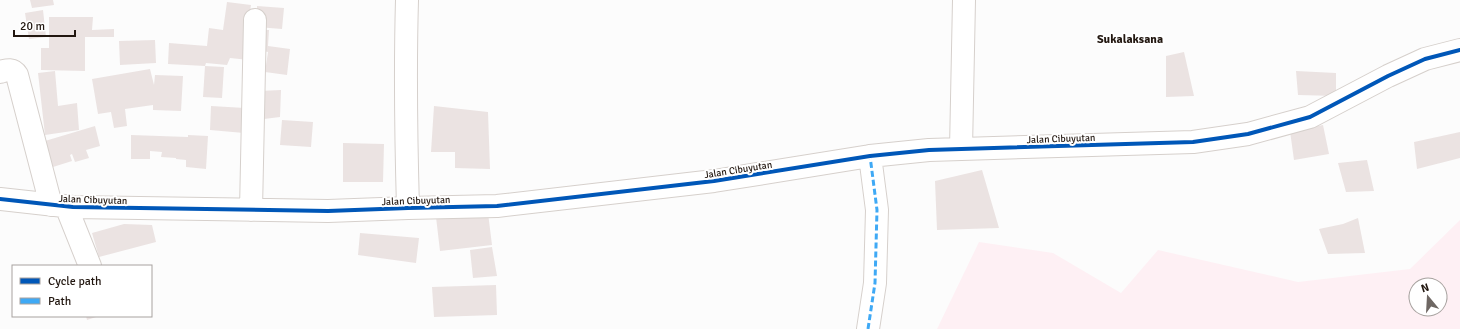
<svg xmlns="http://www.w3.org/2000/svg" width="1460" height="329" font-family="Signika,sans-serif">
<rect width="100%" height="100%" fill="#fcfcfc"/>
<!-- green -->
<path fill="#fef0f4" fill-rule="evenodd" d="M 1460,220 L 1460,329 L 937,329 L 979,242 L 1053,253 L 1121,293 L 1158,250 L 1298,282 L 1410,269 ZM 1416,285 L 1440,285 L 1440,309 L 1416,309 Z"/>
<!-- building -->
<path fill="#ebe3e2" d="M 30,0 L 53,0 L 54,5 L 32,8 Z
M 227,2 L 251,5 L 247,32 L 249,60 L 230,58 L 227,65 L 206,63 L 205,66 L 224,67 L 222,98 L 203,97 L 205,66 L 168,64 L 169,43 L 207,46 L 209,28 L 223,30 Z
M 257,6 L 284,8 L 282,29 L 257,27 Z
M 43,10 L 46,37 L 29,39 L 25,13 Z
M 49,17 L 93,17 L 92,30 L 114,29 L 114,37 L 85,37 L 85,71 L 41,70 L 41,48 L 49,48 Z
M 259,30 L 269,30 L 268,46 L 290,49 L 287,75 L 265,72 L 268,52 L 258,50 Z
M 155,40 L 156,63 L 120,65 L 119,41 Z
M 1184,52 L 1194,96 L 1166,97 L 1166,56 Z
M 150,69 L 154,85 L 155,75 L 183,76 L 181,111 L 153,110 L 153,105 L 125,109 L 127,126 L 114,128 L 111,112 L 98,114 L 92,79 Z
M 55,71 L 58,106 L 77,103 L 79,130 L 45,135 L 38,73 Z
M 1296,71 L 1336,73 L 1336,96 L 1298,95 Z
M 281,90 L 280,117 L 256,120 L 259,91 Z
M 211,106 L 245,108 L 244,133 L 210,130 Z
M 434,106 L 488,112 L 490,169 L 455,168 L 455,152 L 431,152 Z
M 282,120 L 313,122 L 311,147 L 280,145 Z
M 1323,125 L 1329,154 L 1294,160 L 1290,131 Z
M 95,126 L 100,146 L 86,150 L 89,158 L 75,162 L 72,154 L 70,155 L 72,161 L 53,167 L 45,141 Z
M 1460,132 L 1460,158 L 1417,169 L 1414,142 Z
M 131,135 L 188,137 L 188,135 L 208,136 L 206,169 L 186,167 L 186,160 L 176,159 L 176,158 L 161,157 L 162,152 L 150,151 L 150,159 L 131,159 Z
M 343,143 L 384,144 L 383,182 L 343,182 Z
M 1367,160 L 1374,191 L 1346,192 L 1338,163 Z
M 982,170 L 999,228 L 937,230 L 935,181 Z
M 488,213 L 492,245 L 440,251 L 436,217 Z
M 1358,218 L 1365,253 L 1328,254 L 1319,229 L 1343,224 Z
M 124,224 L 152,225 L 156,242 L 99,257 L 92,233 Z
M 360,233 L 419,238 L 416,263 L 358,255 Z
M 492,247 L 497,276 L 473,278 L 470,250 Z
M 496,285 L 497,315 L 434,317 L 432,287 Z
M 86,316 L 99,316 L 87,320 Z"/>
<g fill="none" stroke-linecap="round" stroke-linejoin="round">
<!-- minor casing -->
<g stroke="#d6d0cc" stroke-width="24">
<path id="minor" d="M 407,0 C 405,69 406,138 408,208
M 0,72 C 7,70 13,68 17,75 L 51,205
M 961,149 L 964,0
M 0,199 L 73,207 L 328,211 L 408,208 L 497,206 L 714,181 L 870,156 L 929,150 L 1193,142 L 1248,134 L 1310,117 L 1388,76 L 1425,59 L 1460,50
M 66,206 L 90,266
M 251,210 L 255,20
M 868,329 L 875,283 L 877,210 L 870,156"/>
</g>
<!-- minor -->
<use href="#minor" stroke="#fff" stroke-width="22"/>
<!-- quiet -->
<path stroke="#3fa9f5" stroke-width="3" stroke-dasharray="6 3" stroke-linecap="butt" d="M 868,329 L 875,283 L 877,210 L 870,156"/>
<!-- cycleway casing -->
<g stroke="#fff" stroke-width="6">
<path id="cycleway" d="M 0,199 L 73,207 L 328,211 L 408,208 L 497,206 L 714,181 L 870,156 L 929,150 L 1193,142 L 1248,134 L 1310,117 L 1388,76 L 1425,59 L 1460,50"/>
</g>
<!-- cycleway -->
<use href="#cycleway" stroke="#0057b8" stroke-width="4"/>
</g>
<g text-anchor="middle" stroke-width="4" stroke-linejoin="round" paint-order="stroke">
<!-- street labels -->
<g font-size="10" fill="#221710" stroke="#fff">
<text transform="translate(1061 138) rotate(-2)" y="4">Jalan Cibuyutan</text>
<text transform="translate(738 169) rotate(-9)" y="4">Jalan Cibuyutan</text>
<text transform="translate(93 199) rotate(2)" y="4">Jalan Cibuyutan</text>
<text transform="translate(416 200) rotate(-2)" y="4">Jalan Cibuyutan</text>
</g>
<!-- quarter labels -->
<g font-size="12" font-weight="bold" fill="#221710" stroke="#fff">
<text x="1130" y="43">Sukalaksana</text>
</g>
</g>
<!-- legend -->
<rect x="12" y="265" width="140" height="52" fill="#ffffff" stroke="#a7a29f"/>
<rect x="20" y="278" width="20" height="6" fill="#0057b8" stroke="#a7a29f"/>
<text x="48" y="285" font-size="12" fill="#221710">Cycle path</text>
<rect x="20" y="298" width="20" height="6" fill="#3fa9f5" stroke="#a7a29f"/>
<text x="48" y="305" font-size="12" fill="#221710">Path</text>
<!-- north arrow -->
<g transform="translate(1428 297) rotate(342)"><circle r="19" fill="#ffffff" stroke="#a7a29f"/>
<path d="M0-3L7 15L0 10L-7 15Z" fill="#6e6763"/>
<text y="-6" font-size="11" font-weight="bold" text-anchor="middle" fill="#221710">N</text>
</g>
<!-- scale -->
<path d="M14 30v6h61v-6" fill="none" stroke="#221710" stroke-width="2"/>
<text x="20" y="30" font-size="12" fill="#221710" stroke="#ffffff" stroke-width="3" paint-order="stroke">20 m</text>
</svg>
